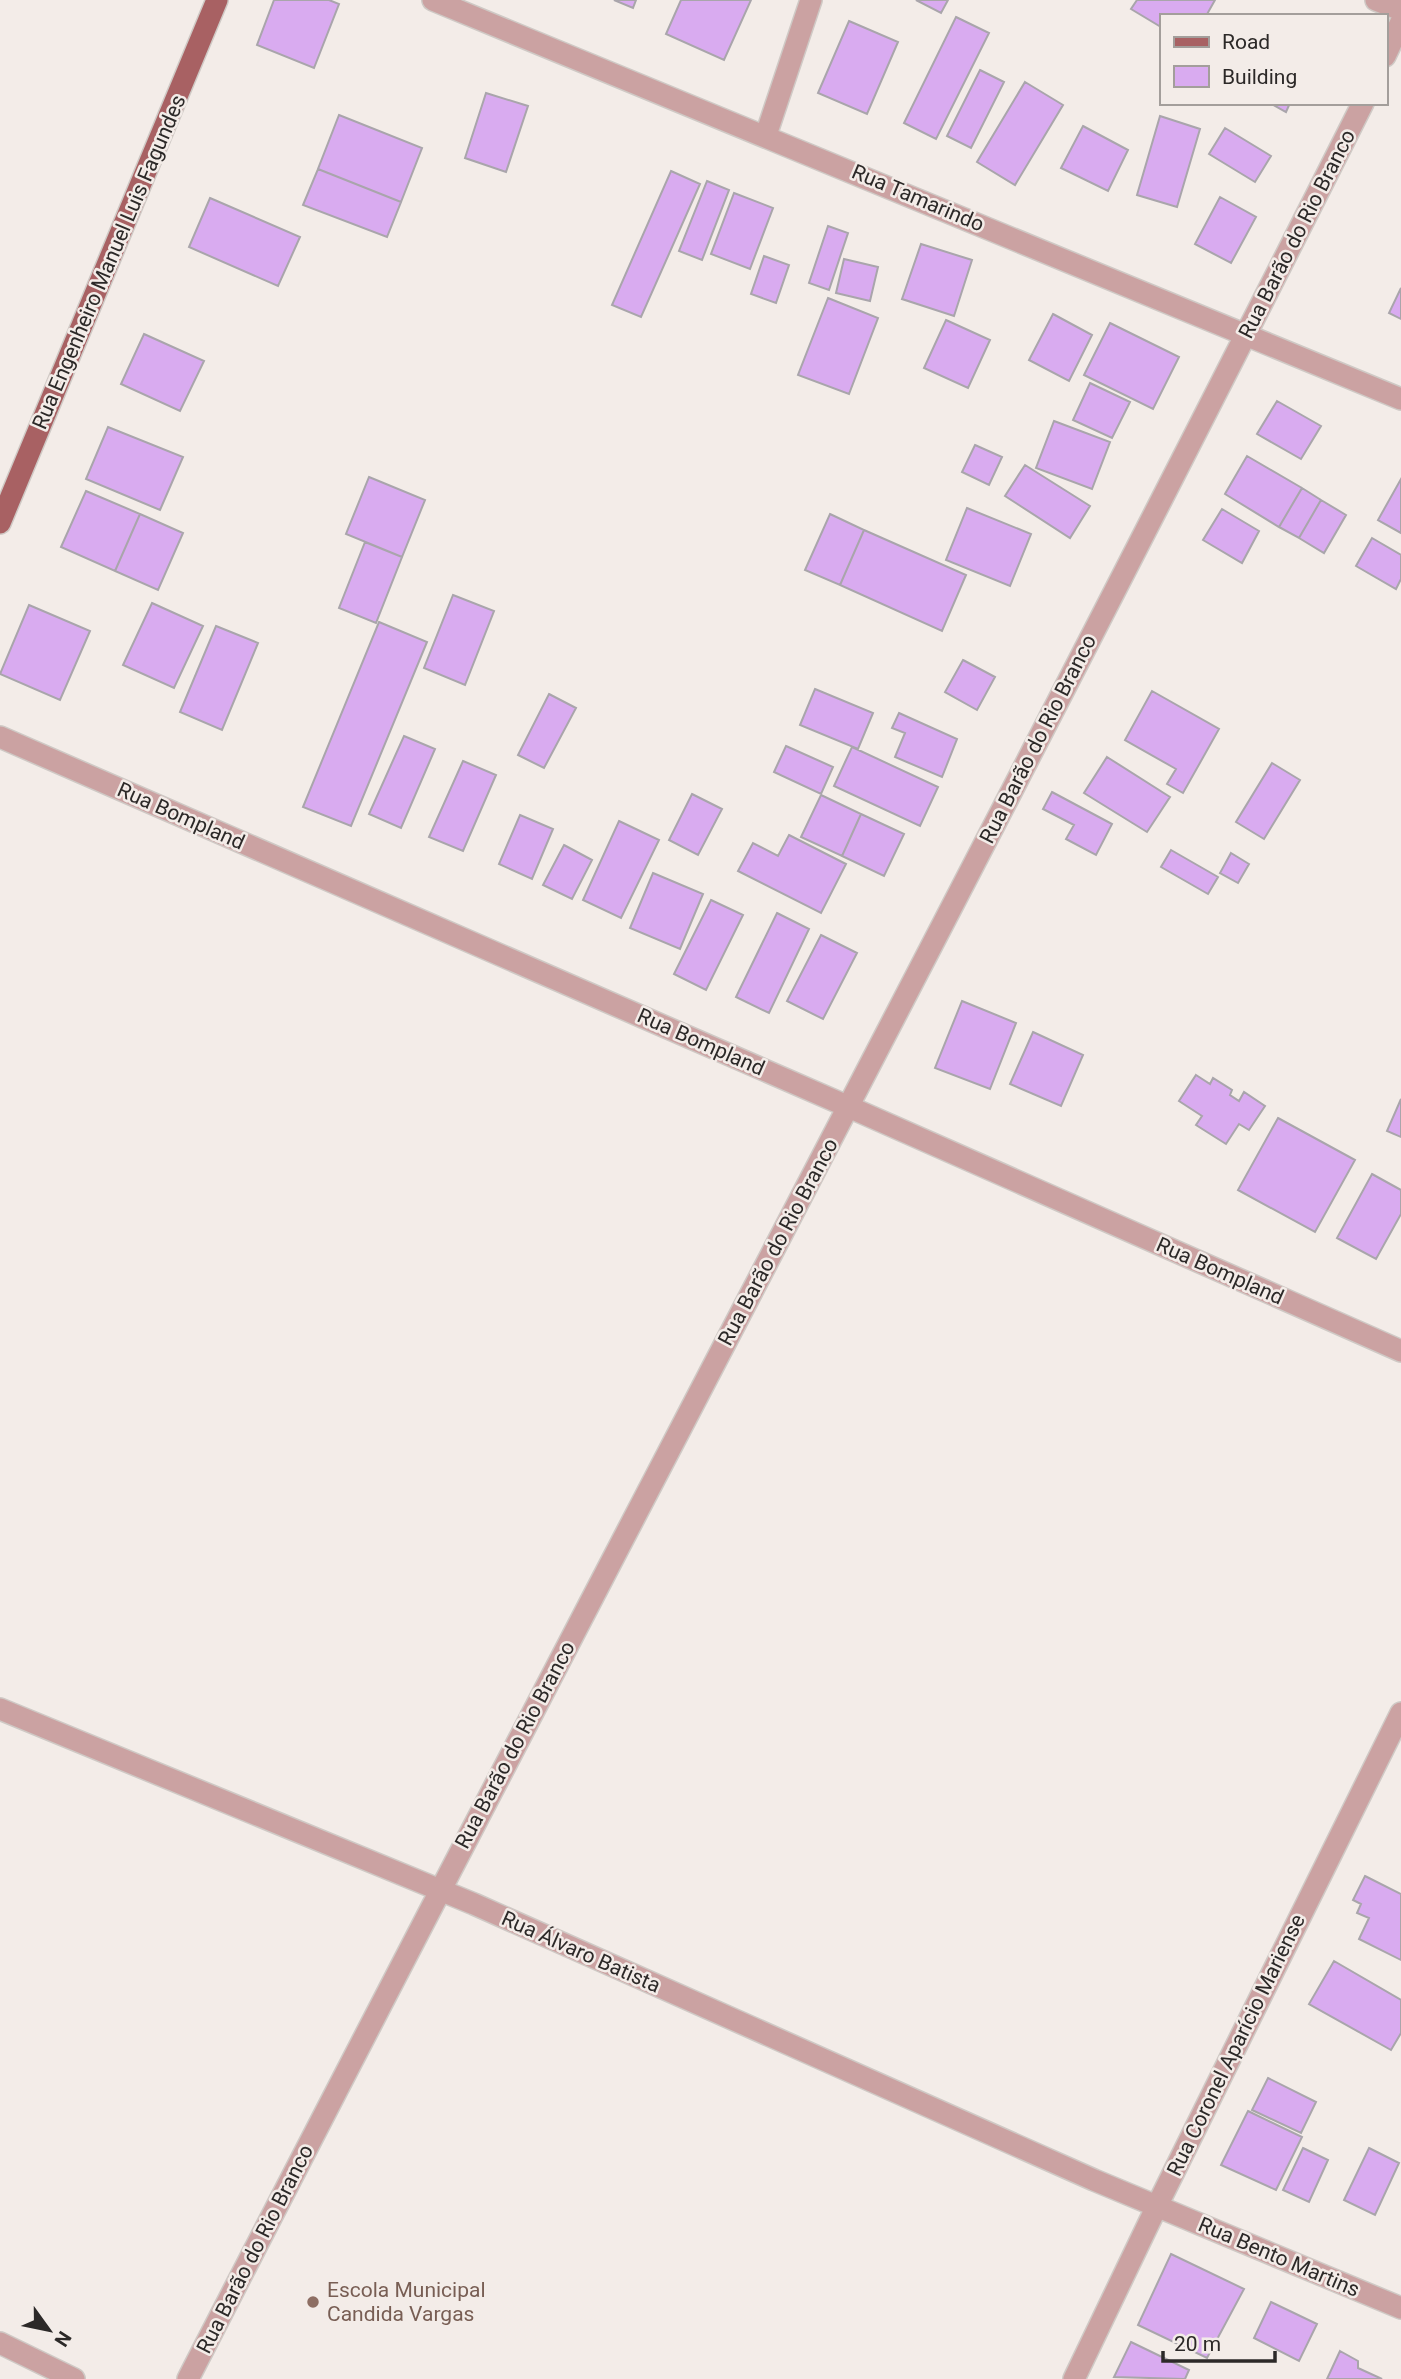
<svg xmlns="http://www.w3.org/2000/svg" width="1401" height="2379" font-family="Roboto,sans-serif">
<rect width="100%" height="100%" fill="#f3ece8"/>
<!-- building -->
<path fill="#d9abf0" stroke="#a9a5ab" stroke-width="2" d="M 274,0 L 329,0 L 339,4 L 314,68 L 257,45 Z
M 614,0 L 636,0 L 633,8 Z
M 681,0 L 751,0 L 724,60 L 666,34 Z
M 916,0 L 948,0 L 941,13 Z
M 1137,0 L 1215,0 L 1206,16 L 1161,16 L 1161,27 L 1131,9 Z
M 956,17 L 989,33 L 936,139 L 904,123 Z
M 849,21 L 898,42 L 867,114 L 818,93 Z
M 980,70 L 1004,82 L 971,148 L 947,136 Z
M 1025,82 L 1063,105 L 1015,185 L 977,162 Z
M 486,93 L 528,106 L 506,172 L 465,158 Z
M 1270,103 L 1290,103 L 1286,112 Z
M 339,115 L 422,148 L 401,202 L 318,169 Z
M 1160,116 L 1200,129 L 1177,207 L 1137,195 Z
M 1083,126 L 1128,150 L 1108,191 L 1061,168 Z
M 1225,128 L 1271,156 L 1255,182 L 1209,154 Z
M 318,169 L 401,202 L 387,237 L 303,205 Z
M 671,171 L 700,184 L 641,317 L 612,305 Z
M 707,181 L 729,190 L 702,260 L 679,251 Z
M 734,193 L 773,208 L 750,269 L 711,254 Z
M 1220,197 L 1256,217 L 1231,263 L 1195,244 Z
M 210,198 L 300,237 L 278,286 L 189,247 Z
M 828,226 L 848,233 L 829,290 L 809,283 Z
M 921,244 L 972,260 L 954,316 L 902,299 Z
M 764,256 L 789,265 L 776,303 L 751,294 Z
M 844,259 L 878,267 L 870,301 L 836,293 Z
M 1401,288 L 1401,319 L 1389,313 Z
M 828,298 L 878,318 L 849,394 L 798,375 Z
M 1053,314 L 1092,335 L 1069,381 L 1029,360 Z
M 946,320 L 990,340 L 968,388 L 924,368 Z
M 1110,323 L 1179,357 L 1153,409 L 1084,375 Z
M 144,334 L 204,361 L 180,411 L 121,384 Z
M 1090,383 L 1130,402 L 1112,438 L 1073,420 Z
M 1277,401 L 1321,426 L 1301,459 L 1257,434 Z
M 1054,421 L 1110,442 L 1092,489 L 1036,468 Z
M 108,427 L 183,457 L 160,510 L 86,479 Z
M 975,445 L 1002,457 L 989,485 L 962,472 Z
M 1247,456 L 1302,488 L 1279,527 L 1225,494 Z
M 1025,465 L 1090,506 L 1070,538 L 1005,496 Z
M 369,477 L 425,500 L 402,557 L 346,534 Z
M 1401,479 L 1401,533 L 1378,520 Z
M 1302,488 L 1321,500 L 1299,538 L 1279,527 Z
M 86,491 L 140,514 L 115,571 L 61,547 Z
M 1321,500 L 1346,515 L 1324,553 L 1299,538 Z
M 967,508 L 1031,534 L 1010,586 L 946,560 Z
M 1222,509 L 1259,531 L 1242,563 L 1203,540 Z
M 140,514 L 183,533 L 158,590 L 115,571 Z
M 830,514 L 864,530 L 840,585 L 805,570 Z
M 864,530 L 966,575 L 942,631 L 840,585 Z
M 1372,538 L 1401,555 L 1401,579 L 1396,589 L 1356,566 Z
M 365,542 L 402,557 L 376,623 L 339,608 Z
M 453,595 L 494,611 L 465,685 L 424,668 Z
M 152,603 L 203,626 L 174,688 L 123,665 Z
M 29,605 L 90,631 L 60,700 L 0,674 Z
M 379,622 L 427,642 L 351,826 L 303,807 Z
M 216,626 L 258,643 L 222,730 L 180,712 Z
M 963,660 L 995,677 L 977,710 L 945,692 Z
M 815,689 L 873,713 L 858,749 L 800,725 Z
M 1152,691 L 1219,729 L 1183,793 L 1167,784 L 1176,769 L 1125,740 Z
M 549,694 L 576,708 L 544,768 L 518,755 Z
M 899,713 L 957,739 L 942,777 L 895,757 L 905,733 L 892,728 Z
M 404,736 L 435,749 L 401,828 L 369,814 Z
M 786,746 L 833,767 L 821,794 L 774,772 Z
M 852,747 L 938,787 L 920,826 L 834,786 Z
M 1107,757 L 1170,797 L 1147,832 L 1084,793 Z
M 463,761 L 496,775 L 463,851 L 429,837 Z
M 1272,763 L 1300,780 L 1264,839 L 1236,822 Z
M 1052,792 L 1112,824 L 1096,855 L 1066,839 L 1074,825 L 1043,809 Z
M 692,794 L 722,809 L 698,855 L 669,840 Z
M 821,795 L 861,814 L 842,856 L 801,837 Z
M 861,814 L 904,834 L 884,876 L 842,856 Z
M 520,815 L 553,829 L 532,879 L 499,864 Z
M 619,821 L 659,840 L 621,918 L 583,900 Z
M 789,835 L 846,864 L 821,913 L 738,871 L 753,843 L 778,856 Z
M 564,845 L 592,860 L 572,899 L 543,885 Z
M 1171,850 L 1218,877 L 1208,894 L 1161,867 Z
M 1231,853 L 1249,864 L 1238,883 L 1220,873 Z
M 653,873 L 703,894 L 680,949 L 630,928 Z
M 711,900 L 743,915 L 706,990 L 674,974 Z
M 777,913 L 809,929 L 769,1013 L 736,997 Z
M 821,935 L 857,953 L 823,1019 L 787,1001 Z
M 962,1001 L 1016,1023 L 990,1089 L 935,1068 Z
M 1033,1032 L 1083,1055 L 1061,1106 L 1010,1084 Z
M 1196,1075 L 1210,1084 L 1213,1078 L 1232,1090 L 1230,1095 L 1239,1101 L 1244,1092 L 1265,1106 L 1249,1130 L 1239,1124 L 1226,1144 L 1196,1125 L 1202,1116 L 1179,1101 Z
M 1401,1099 L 1401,1137 L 1387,1131 Z
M 1278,1118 L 1355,1160 L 1315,1232 L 1238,1190 Z
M 1372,1174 L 1401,1190 L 1401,1214 L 1376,1259 L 1337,1238 Z
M 1365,1876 L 1401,1894 L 1401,1960 L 1359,1939 L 1369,1918 L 1357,1913 L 1361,1904 L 1353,1900 Z
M 1334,1961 L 1401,2000 L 1401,2033 L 1391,2050 L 1309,2004 Z
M 1268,2078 L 1316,2102 L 1301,2133 L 1252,2110 Z
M 1248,2111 L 1302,2137 L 1276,2190 L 1221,2165 Z
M 1303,2148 L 1328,2160 L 1309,2202 L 1283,2190 Z
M 1369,2148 L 1399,2163 L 1375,2215 L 1344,2200 Z
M 1171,2254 L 1244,2289 L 1207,2358 L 1138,2325 Z
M 1271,2302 L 1317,2324 L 1299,2361 L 1254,2338 Z
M 1131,2342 L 1189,2370 L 1185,2379 L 1114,2377 Z
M 1340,2351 L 1358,2361 L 1358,2368 L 1382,2379 L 1327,2379 Z"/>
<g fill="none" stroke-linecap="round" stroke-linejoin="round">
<!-- minor casing -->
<g stroke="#cfc9c5" stroke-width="24">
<path id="minor" d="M 433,0 L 1401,399
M 1376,0 L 1401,10
M 1385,56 L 1401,22
M 766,135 L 811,0
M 0,737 L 849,1107 L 1401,1351
M 0,1709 L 474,1904 L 1094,2180 L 1401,2308
M 0,2343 L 74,2379
M 188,2379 C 578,1619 979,866 1363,103
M 1074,2379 L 1157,2206 L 1401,1713"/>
</g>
<!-- major casing -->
<g stroke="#cfc9c5" stroke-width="24">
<path id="major" d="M 0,523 L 217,0"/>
</g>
<!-- minor -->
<use href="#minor" stroke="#cba2a2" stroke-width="21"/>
<!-- major -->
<use href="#major" stroke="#a86163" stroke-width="21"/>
</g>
<!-- markers -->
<circle fill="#8d6e63" stroke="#f3ece8" stroke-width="2.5" cx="313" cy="2302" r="7"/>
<g text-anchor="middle" stroke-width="5" stroke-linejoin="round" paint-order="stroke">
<!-- street labels -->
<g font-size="21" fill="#2c2928" stroke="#f3ece8">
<text transform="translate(918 198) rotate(23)" y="7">Rua Tamarindo</text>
<text transform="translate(1297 234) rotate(-63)" y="7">Rua Barão do Rio Branco</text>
<text transform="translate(109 262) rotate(-67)" y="7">Rua Engenheiro Manuel Luis Fagundes</text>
<text transform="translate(1038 739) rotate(-63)" y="7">Rua Barão do Rio Branco</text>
<text transform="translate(181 816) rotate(24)" y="7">Rua Bompland</text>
<text transform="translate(701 1042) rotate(24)" y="7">Rua Bompland</text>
<text transform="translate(778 1242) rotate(-62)" y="7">Rua Barão do Rio Branco</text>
<text transform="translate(1220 1271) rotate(24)" y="7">Rua Bompland</text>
<text transform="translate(515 1745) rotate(-62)" y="7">Rua Barão do Rio Branco</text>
<text transform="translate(581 1952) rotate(24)" y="7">Rua Álvaro Batista</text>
<text transform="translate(1236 2045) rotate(-64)" y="7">Rua Coronel Aparício Mariense</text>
<text transform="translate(255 2249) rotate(-63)" y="7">Rua Barão do Rio Branco</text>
<text transform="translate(1279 2257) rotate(23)" y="7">Rua Bento Martins</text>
</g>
<!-- education labels -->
<g font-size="21" fill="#785e54" stroke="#f3ece8" text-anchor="start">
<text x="327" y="2297">Escola Municipal<tspan x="327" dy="24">Candida Vargas</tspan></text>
</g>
</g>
<!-- legend -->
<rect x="1160" y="14" width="228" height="91" fill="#f3ece8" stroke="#a39e9b" stroke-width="2"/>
<rect x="1174" y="37" width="35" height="10" fill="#a86163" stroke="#a39e9b" stroke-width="2"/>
<text x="1222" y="49" font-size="21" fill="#2c2928">Road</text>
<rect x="1174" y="66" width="35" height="21" fill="#d9abf0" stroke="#a39e9b" stroke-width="2"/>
<text x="1222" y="84" font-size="21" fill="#2c2928">Building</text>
<!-- north arrow -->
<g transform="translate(49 2330) rotate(123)" stroke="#f3ece8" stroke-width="5" paint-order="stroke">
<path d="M0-5L12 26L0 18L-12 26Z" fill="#2c2928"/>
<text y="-10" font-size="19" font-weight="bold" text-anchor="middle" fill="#2c2928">N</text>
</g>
<!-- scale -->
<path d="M1163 2351v10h112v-10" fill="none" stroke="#2c2928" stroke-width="3.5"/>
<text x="1174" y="2351" font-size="21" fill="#2c2928" stroke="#f3ece8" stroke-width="5" paint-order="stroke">20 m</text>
</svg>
